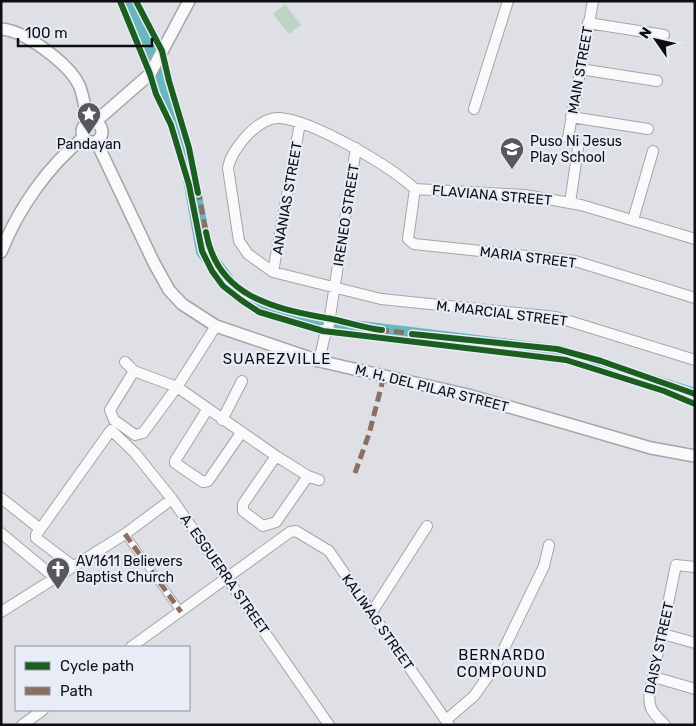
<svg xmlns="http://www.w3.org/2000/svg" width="696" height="726" font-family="Rubik,sans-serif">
<rect width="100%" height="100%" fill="#dee0e6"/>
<!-- green -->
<path fill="#bbd4c6" d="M 117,1 L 124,1 L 150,60 L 146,65 Z
M 285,4 L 301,25 L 289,34 L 273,14 Z"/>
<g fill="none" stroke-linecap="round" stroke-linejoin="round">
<!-- river -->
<path stroke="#68b7bd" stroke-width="16" d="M 126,1 L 158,63 L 187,157 L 204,251 L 231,287 L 244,298 L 261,307 L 320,324 L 558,353 L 695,396"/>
<!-- pedestrian casing -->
<g stroke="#a3a5a9" stroke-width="9">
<path id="pedestrian" d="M 125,534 L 181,612"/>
</g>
<!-- minor casing -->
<g stroke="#a3a5a9" stroke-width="12">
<path id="minor" d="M 588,23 L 664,35
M 580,69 L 657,81
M 474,109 L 508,1
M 571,117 L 648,129
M 568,138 L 593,1
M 415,189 L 408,239 L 414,244 L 575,261 L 695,298
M 570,203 L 578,148
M 633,220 L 653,151
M 695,239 L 581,205 L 525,195 L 415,189 C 390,166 314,121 280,118 C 259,116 231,149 228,168 L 239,241 L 248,254 L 273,272 L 381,299 L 556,317 L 695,360
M 273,272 L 300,123
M 325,335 L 328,330 L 356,148
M 319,361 L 325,335 L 323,330
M 125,362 L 134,371 L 177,387 L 276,456 L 308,476 L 319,480
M 134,371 L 110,410 L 114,420 L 135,435 L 143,433 L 177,387 L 216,326
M 207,410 L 175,461 L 175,463 L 203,482 L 208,481 L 241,433
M 222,420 L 242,381
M 276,456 L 243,504 L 243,511 L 263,526 L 276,522 L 308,476
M 1,498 L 39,528
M 1,533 L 54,577
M 73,566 L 36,538 L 36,535 L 111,430 L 135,453 L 172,499 L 329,725
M 1,612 L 125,534 L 172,499
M 372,612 L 427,526
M 663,634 L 695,643
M 131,647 L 290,532 L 296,531 L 329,551 L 449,725
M 654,677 L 695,689
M 446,720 L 474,696 L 496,665 L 544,566 L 549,545
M 22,725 L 43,710
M 665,725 C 653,713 647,708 650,691 L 676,565 L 695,567"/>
</g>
<!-- tertiary casing -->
<g stroke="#a3a5a9" stroke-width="14">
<path id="tertiary" d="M 1,29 C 24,30 69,64 79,85 C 84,96 85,110 88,123
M 95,122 L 150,74 L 189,1
M82 132a10 10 0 1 1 20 0a10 10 0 1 1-20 0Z
M 96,141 L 154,263 L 169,290 L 182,304 L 216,326 L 319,361 L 468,395 L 651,448 L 695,456
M 1,252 C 18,209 48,166 84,137"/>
</g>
<!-- pedestrian -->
<use href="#pedestrian" stroke="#fafafb" stroke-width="7"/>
<!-- minor -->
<use href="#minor" stroke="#fafafb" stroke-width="10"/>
<!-- tertiary -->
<use href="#tertiary" stroke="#fafafb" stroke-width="11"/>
<!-- quiet -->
<path stroke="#8d6e63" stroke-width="5" stroke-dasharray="10 5" stroke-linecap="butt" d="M 198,190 L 206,232
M 379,330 L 417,334
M 355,473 L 369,434 L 384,376
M 125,534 L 181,612"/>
<!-- cycleway casing -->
<g stroke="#e8ecf7" stroke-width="9">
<path id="cycleway" d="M 120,1 L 150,74 L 156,94 L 171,125 L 189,185 L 202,251 L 212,271 L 223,286 L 241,300 L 259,312 L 323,331 L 566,360 L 664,391 L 695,404
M 136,1 L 162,51 L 169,81 L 189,148 L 198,193
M 206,232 C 217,296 272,308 326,318 C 345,321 363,328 382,330
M 412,334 L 557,349 L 601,361 L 695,394"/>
</g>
<!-- cycleway -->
<use href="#cycleway" stroke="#1b5e20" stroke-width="6"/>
</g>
<!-- icons -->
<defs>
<g id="sight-pin" transform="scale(1.25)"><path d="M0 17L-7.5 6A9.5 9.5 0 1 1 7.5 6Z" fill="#56585c" stroke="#e8ecf7"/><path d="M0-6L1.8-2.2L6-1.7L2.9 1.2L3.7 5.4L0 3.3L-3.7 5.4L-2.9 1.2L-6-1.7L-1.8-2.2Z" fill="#fff"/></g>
<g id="school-pin" transform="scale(1.25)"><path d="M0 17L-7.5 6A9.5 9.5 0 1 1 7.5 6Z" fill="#56585c" stroke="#e8ecf7"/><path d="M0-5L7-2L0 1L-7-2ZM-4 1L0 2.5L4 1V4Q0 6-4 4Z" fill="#fff"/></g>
<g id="church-pin" transform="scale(1.25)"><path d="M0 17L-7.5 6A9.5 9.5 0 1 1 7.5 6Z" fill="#56585c" stroke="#e8ecf7"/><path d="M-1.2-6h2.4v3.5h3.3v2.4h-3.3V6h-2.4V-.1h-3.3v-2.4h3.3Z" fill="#fff"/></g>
</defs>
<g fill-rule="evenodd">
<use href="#sight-pin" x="89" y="114"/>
<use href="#school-pin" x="512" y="149"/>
<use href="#church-pin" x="58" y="569"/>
</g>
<g text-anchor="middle" stroke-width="4.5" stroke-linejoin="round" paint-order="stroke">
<!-- street labels -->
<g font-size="14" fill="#0c0e11" stroke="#e8ecf7">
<text transform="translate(580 70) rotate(-80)" y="5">MAIN STREET</text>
<text transform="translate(492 195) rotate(5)" y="5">FLAVIANA STREET</text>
<text transform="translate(287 198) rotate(-80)" y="5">ANANIAS STREET</text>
<text transform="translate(346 215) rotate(-81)" y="5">IRENEO STREET</text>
<text transform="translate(528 257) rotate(7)" y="5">MARIA STREET</text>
<text transform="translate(502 313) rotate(7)" y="5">M. MARCIAL STREET</text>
<text transform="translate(432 388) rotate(14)" y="5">M. H. DEL PILAR STREET</text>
<text transform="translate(225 574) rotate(55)" y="5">A. ESGUERRA STREET</text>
<text transform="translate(378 622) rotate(55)" y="5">KALIWAG STREET</text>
<text transform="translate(659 648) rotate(-78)" y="5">DAISY STREET</text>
</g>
<!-- poi labels -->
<g font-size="14" fill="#0c0e11" stroke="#e8ecf7" text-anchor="start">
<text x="530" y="146">Puso Ni Jesus<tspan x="530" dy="16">Play School</tspan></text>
<text x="89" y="149" text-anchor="middle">Pandayan</text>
<text x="76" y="566">AV1611 Believers<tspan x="76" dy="16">Baptist Church</tspan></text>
</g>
<!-- neighbourhood labels -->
<g font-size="15" letter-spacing="1" fill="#0c0e11" stroke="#e8ecf7">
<text x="277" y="364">SUAREZVILLE</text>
<text x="502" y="660">BERNARDO<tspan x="502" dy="17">COMPOUND</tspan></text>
</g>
</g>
<!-- border -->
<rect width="696" height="726" fill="none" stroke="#0c0e11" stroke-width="5"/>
<!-- legend -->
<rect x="15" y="646" width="175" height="65" fill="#e8ecf7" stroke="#90939b"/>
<rect x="25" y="662" width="25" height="8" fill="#1b5e20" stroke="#90939b"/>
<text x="60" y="671" font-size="15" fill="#0c0e11">Cycle path</text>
<rect x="25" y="687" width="25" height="8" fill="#8d6e63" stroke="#90939b"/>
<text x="60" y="696" font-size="15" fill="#0c0e11">Path</text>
<!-- north arrow -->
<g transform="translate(656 40) rotate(304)" stroke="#e8ecf7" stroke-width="4" paint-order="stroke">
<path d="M0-4L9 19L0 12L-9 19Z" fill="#0c0e11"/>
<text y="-8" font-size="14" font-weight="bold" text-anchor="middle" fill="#0c0e11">N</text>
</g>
<!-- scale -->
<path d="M18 38v8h134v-8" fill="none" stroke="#0c0e11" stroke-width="2.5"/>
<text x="25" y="38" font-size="15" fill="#0c0e11" stroke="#e8ecf7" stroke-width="4" paint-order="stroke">100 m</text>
</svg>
